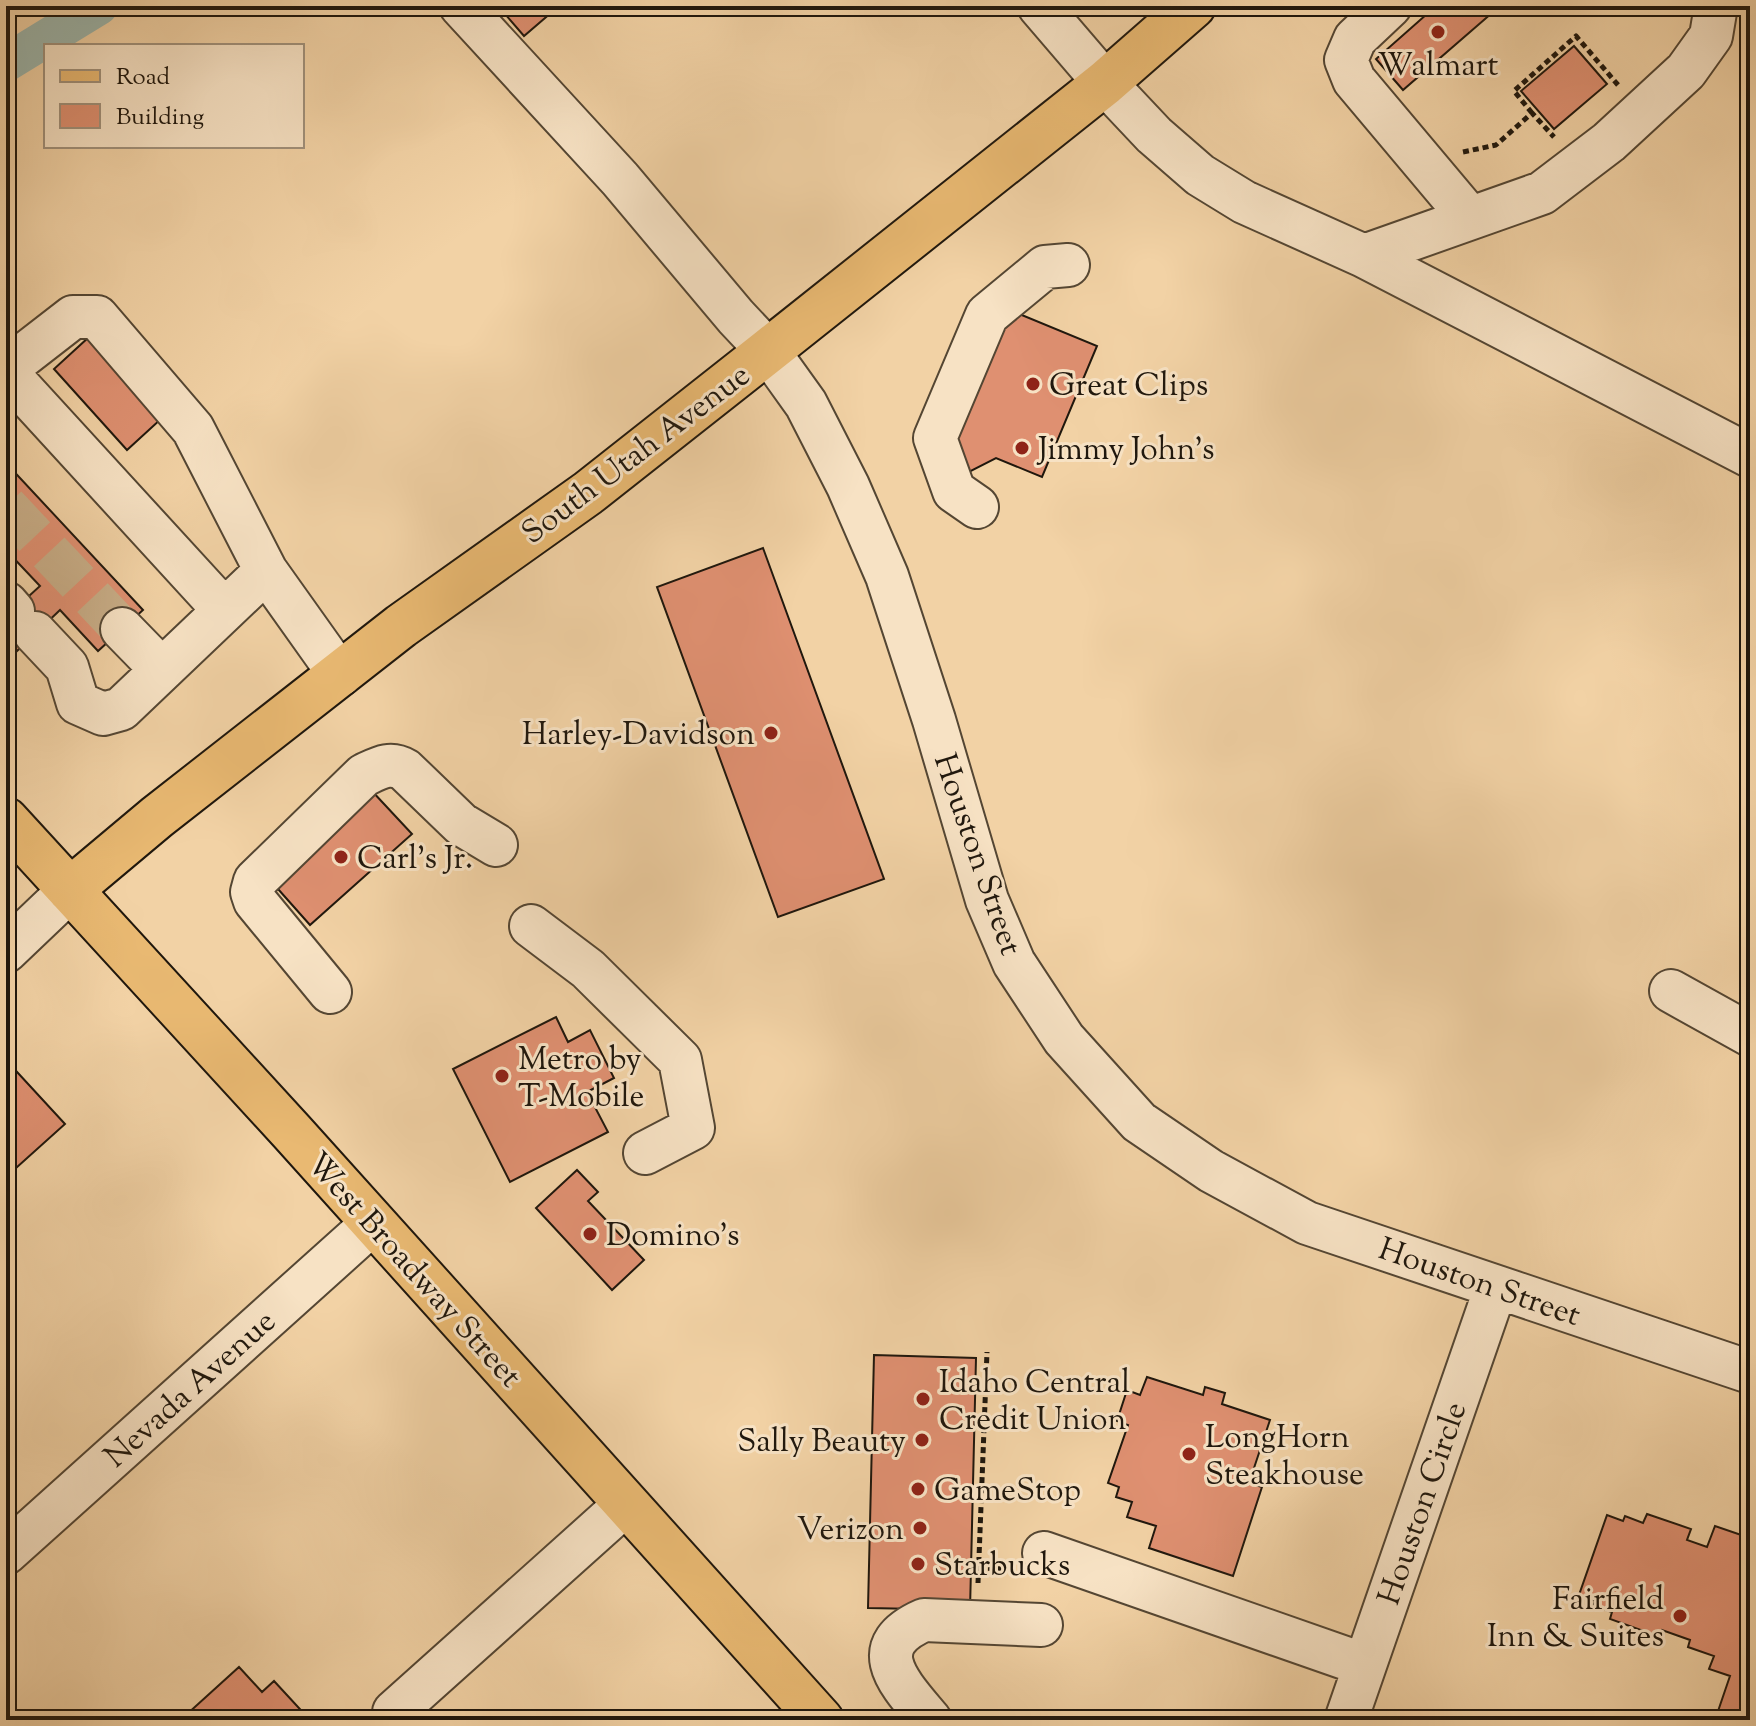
<svg xmlns="http://www.w3.org/2000/svg" width="1756" height="1726" font-family="'Sorts Mill Goudy',serif">
<rect width="100%" height="100%" fill="#f2d2a5"/>
<filter id="stains"><feTurbulence type="fractalNoise" baseFrequency=".0025" numOctaves="4"/><feColorMatrix values="0 0 0 0 .2 0 0 0 0 .09 0 0 0 0 .02 0 0 0 .5 -.17"/></filter>
<radialGradient id="worn" r=".72"><stop offset=".6" stop-color="#630" stop-opacity="0"/><stop offset="1" stop-color="#630" stop-opacity=".3"/></radialGradient>
<g fill="none" stroke-linecap="round" stroke-linejoin="round">
<!-- canal -->
<path stroke="#9cb6ac" stroke-width="38" d="M 6,63 L 99,6"/>
</g>
<!-- building -->
<path fill="#df9071" stroke="#1f170d" stroke-width="2" d="M 498,6 L 559,6 L 524,36 Z
M 1436,6 L 1500,6 L 1403,90 L 1376,59 Z
M 1574,46 L 1607,84 L 1554,129 L 1521,91 Z
M 1007,309 L 1097,346 L 1042,477 L 996,458 L 963,475 L 948,448 Z
M 89,337 L 162,418 L 127,450 L 54,369 Z
M 6,463 L 143,610 L 98,651 L 60,610 L 17,651 L 6,639 L 6,617 L 40,586 L 6,550 Z
M 763,548 L 884,879 L 778,917 L 657,587 Z
M 371,790 L 412,834 L 310,925 L 270,880 Z
M 556,1017 L 568,1042 L 590,1030 L 614,1078 L 587,1092 L 608,1132 L 510,1182 L 453,1069 Z
M 6,1060 L 65,1124 L 6,1177 Z
M 577,1170 L 598,1192 L 588,1201 L 644,1260 L 612,1290 L 536,1208 Z
M 874,1355 L 976,1358 L 970,1610 L 868,1608 Z
M 1147,1377 L 1203,1395 L 1205,1387 L 1225,1393 L 1222,1404 L 1270,1420 L 1249,1483 L 1262,1487 L 1233,1576 L 1149,1548 L 1156,1526 L 1127,1517 L 1132,1502 L 1116,1497 L 1119,1487 L 1108,1483 L 1128,1425 L 1117,1421 L 1127,1390 L 1140,1395 Z
M 1647,1514 L 1691,1529 L 1687,1540 L 1707,1547 L 1715,1526 L 1750,1538 L 1750,1720 L 1715,1720 L 1730,1676 L 1709,1669 L 1714,1656 L 1688,1647 L 1690,1640 L 1662,1630 L 1660,1637 L 1610,1619 L 1612,1612 L 1593,1606 L 1595,1601 L 1579,1595 L 1607,1515 L 1623,1521 L 1625,1516 L 1643,1523 Z
M 239,1667 L 262,1692 L 274,1681 L 310,1720 L 191,1720 L 186,1715 Z"/>
<g fill="none" stroke-linecap="round" stroke-linejoin="round">
<!-- minor-tunnel -->
<path stroke="#c8ad87" stroke-width="42" stroke-dasharray="42 21" stroke-linecap="butt" d="M 6,506 L 122,629"/>
<!-- minor casing -->
<g stroke="#544633" stroke-width="46">
<path id="minor" d="M 461,6 L 620,179 L 736,317 L 768,351 L 806,404 L 848,486 L 887,576 L 934,720 L 987,900 L 1014,963 L 1064,1039 L 1139,1122 L 1211,1171 L 1307,1223 L 1750,1372
M 1039,6 L 1105,83 L 1154,135 L 1200,175 L 1244,202 L 1364,256 L 1750,456
M 1390,6 L 1355,39 L 1346,60 L 1354,80 L 1470,218
M 1364,256 L 1542,193 L 1609,142 L 1686,71 L 1711,36 L 1716,6
M 6,369 L 73,317 L 97,317 L 193,429 L 266,571 L 340,675
M 6,372 L 224,610
M 977,507 L 954,491 L 935,438 L 987,315 L 1045,267 L 1068,265
M 6,603 L 13,611
M 122,629 L 162,670
M 35,633 L 67,667 L 78,703 L 103,714 L 121,709 L 266,571
M 531,926 L 588,969 L 680,1060 L 693,1128 L 645,1153
M 6,951 L 70,890
M 1671,991 L 1750,1035
M 330,992 L 255,901 L 252,892 L 255,881 L 364,775 C 379,768 390,761 405,770 L 461,824 L 496,845
M 6,1553 L 373,1223
M 1044,1553 L 1365,1665
M 394,1712 L 626,1504
M 930,1720 C 901,1685 862,1647 924,1620 L 1041,1625
M 1346,1720 L 1496,1287"/>
</g>
<!-- major casing -->
<g stroke="#1f170d" stroke-width="48">
<path id="major" d="M 6,820 L 292,1132 L 821,1720
M 70,890 L 157,817 L 401,626 L 588,493 L 768,351 L 1105,83 L 1193,6"/>
</g>
<!-- path -->
<path stroke="#1f170d" stroke-width="5" stroke-dasharray="6 4" stroke-linecap="butt" d="M 1532,113 L 1514,91 L 1576,36 L 1618,85
M 1463,152 L 1496,145 L 1532,113 L 1554,137
M 978,1568 L 1009,1569
M 978,1583 L 987,1352"/>
<!-- minor -->
<use href="#minor" stroke="#f7e2c4" stroke-width="42"/>
<!-- major -->
<use href="#major" stroke="#e9b972" stroke-width="44"/>
</g>
<!-- markers -->
<g fill="#8f2418" stroke="#f7e2c4" stroke-width="3">
<circle cx="1438" cy="32" r="8"/>
<circle cx="1033" cy="384" r="8"/>
<circle cx="1022" cy="448" r="8"/>
<circle cx="771" cy="733" r="8"/>
<circle cx="341" cy="857" r="8"/>
<circle cx="502" cy="1076" r="8"/>
<circle cx="590" cy="1234" r="8"/>
<circle cx="923" cy="1399" r="8"/>
<circle cx="922" cy="1440" r="8"/>
<circle cx="1189" cy="1454" r="8"/>
<circle cx="918" cy="1489" r="8"/>
<circle cx="920" cy="1528" r="8"/>
<circle cx="918" cy="1564" r="8"/>
<circle cx="1680" cy="1616" r="8"/>
</g>
<g text-anchor="middle" stroke-width="6" stroke-linejoin="round" paint-order="stroke">
<!-- poi labels -->
<g font-size="32" fill="#1f170d" stroke="#f7e2c4" text-anchor="start">
<text x="1438" y="75" text-anchor="middle">Walmart</text>
<text x="1049" y="395">Great Clips</text>
<text x="1038" y="459">Jimmy John's</text>
<text x="755" y="744" text-anchor="end">Harley-Davidson</text>
<text x="357" y="868">Carl's Jr.</text>
<text x="518" y="1069">Metro by<tspan x="518" dy="37">T-Mobile</tspan></text>
<text x="606" y="1245">Domino's</text>
<text x="939" y="1392">Idaho Central<tspan x="939" dy="37">Credit Union</tspan></text>
<text x="1205" y="1447">LongHorn<tspan x="1205" dy="37">Steakhouse</tspan></text>
<text x="906" y="1451" text-anchor="end">Sally Beauty</text>
<text x="934" y="1500">GameStop</text>
<text x="904" y="1539" text-anchor="end">Verizon</text>
<text x="934" y="1575">Starbucks</text>
<text x="1664" y="1609" text-anchor="end">Fairfield<tspan x="1664" dy="37">Inn &amp; Suites</tspan></text>
</g>
<!-- street labels -->
<g font-size="32" fill="#1f170d" stroke="#f7e2c4">
<text transform="translate(635 453) rotate(-37)" y="11">South Utah Avenue</text>
<text transform="translate(979 854) rotate(71)" y="11">Houston Street</text>
<text transform="translate(415 1269) rotate(48)" y="11">West Broadway Street</text>
<text transform="translate(1480 1281) rotate(19)" y="11">Houston Street</text>
<text transform="translate(189 1388) rotate(-42)" y="11">Nevada Avenue</text>
<text transform="translate(1421 1503) rotate(-71)" y="11">Houston Circle</text>
</g>
</g>
<!-- margin -->
<rect width="1756" height="1726" fill="none" stroke="#f2d2a5" stroke-width="32"/>
<rect x="8" y="8" width="1740" height="1710" fill="none" stroke="#1f170d" stroke-width="4"/>
<rect x="16" y="16" width="1724" height="1694" fill="none" stroke="#1f170d" stroke-width="2"/>
<!-- legend -->
<rect x="44" y="44" width="260" height="104" fill="#f7e2c4" stroke="#a1917b" stroke-width="2"/>
<rect x="60" y="70" width="40" height="12" fill="#e9b972" stroke="#a1917b" stroke-width="2"/>
<text x="116" y="84" font-size="24" fill="#1f170d">Road</text>
<rect x="60" y="104" width="40" height="24" fill="#df9071" stroke="#a1917b" stroke-width="2"/>
<text x="116" y="124" font-size="24" fill="#1f170d">Building</text>
<rect width="100%" height="100%" filter="url(#stains)"/>
<rect width="100%" height="100%" fill="url(#worn)"/>
</svg>
